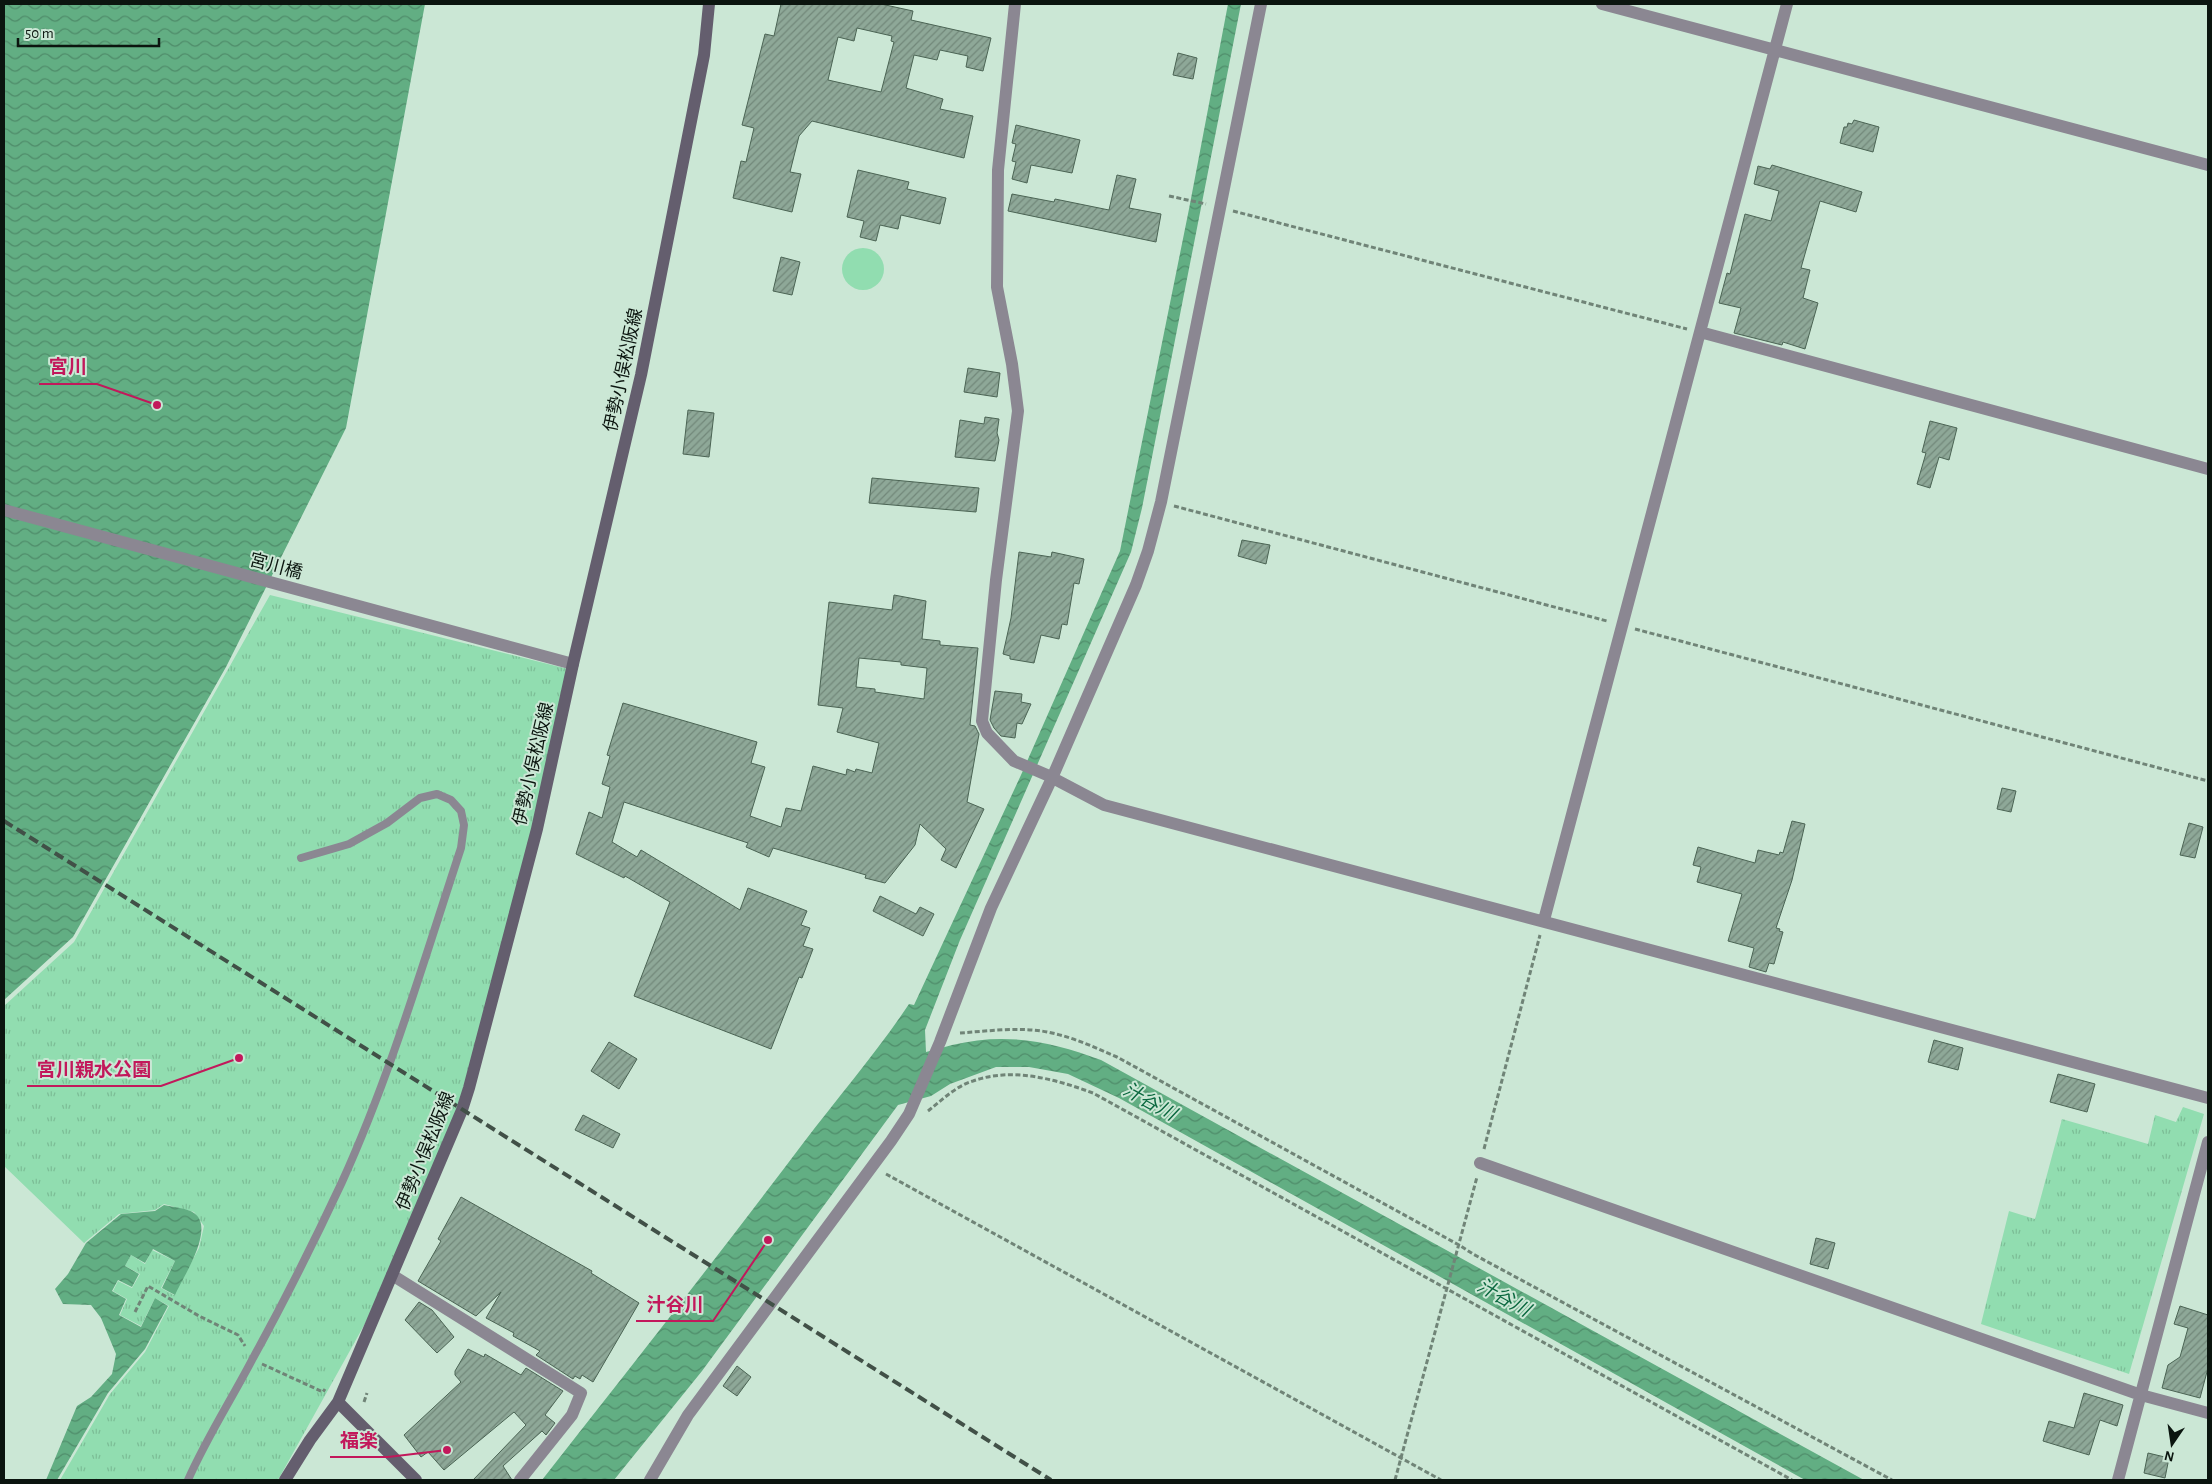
<svg xmlns="http://www.w3.org/2000/svg" width="2212" height="1484" font-family="'Alegreya Sans','Noto Sans JP',sans-serif">
<defs>
<pattern id="park-tufts" width="24" height="20" patternUnits="userSpaceOnUse" patternTransform="scale(1.25)"><rect width="24" height="20" fill="#91ddb0"/><path d="M3 7l-1-3M5 7V3M7 7l1-3M15 17l-1-3M17 17v-4M19 17l1-3" fill="none" stroke="#7cbd96"/></pattern>
<pattern id="water-waves" width="16" height="10" patternUnits="userSpaceOnUse" patternTransform="scale(1.25)"><rect width="16" height="10" fill="#62ae83"/><path d="M0 5q4-4 8 0t8 0" fill="none" stroke="#4f8c6a"/></pattern>
<pattern id="building-hatch" width="6" height="6" patternUnits="userSpaceOnUse" patternTransform="scale(1.25)"><rect width="6" height="6" fill="#8ea898"/><path d="M-1 1l2-2M0 6l6-6M5 7l2-2" fill="none" stroke="#72887a"/></pattern>
</defs>
<rect width="100%" height="100%" fill="#cbe7d5"/>
<!-- green -->
<path fill="#91ddb0" d="M842 269a21 21 0 1 1 42 0a21 21 0 1 1-42 0Z"/>
<!-- park -->
<path fill="url(#park-tufts)" d="M 270,595 L 572,670 L 462,1110 L 392,1275 L 278,1480 L 60,1480 L 110,1394 L 145,1352 L 169,1306 L 155,1298 L 141,1326 L 120,1315 L 127,1299 L 113,1291 L 118,1281 L 132,1288 L 140,1274 L 125,1266 L 131,1255 L 145,1264 L 152,1250 L 175,1261 L 161,1288 L 174,1295 L 199,1248 L 204,1226 L 194,1212 L 164,1204 L 155,1210 L 119,1214 L 84,1243 L 4,1166 L 4,1006 L 74,942 Z
M 2183,1107 L 2204,1114 L 2129,1374 L 1981,1324 L 2009,1211 L 2035,1219 L 2062,1119 L 2148,1144 L 2155,1115 L 2176,1122 Z"/>
<!-- water -->
<path fill="url(#water-waves)" d="M 4,4 L 425,4 L 346,428 L 226,667 L 73,937 L 4,1000 Z
M 1228,4 L 1241,4 L 1142,508 L 1131,552 L 960,940 L 925,1030 L 926,1052 C 935,1050 944,1047 952,1045 C 1005,1032 1051,1041 1101,1060 L 1864,1480 L 1805,1480 L 1119,1098 L 1068,1074 L 1029,1067 L 996,1067 L 950,1084 L 931,1096 L 898,1105 L 702,1371 L 614,1480 L 542,1480 C 630,1368 718,1256 804,1142 C 839,1096 877,1052 909,1004 L 914,1005 L 1021,775 L 1120,551 L 1189,209 Z
M 164,1205 C 173,1207 187,1208 194,1213 C 216,1228 183,1277 175,1295 L 162,1288 L 175,1261 L 153,1249 L 145,1263 L 131,1255 L 125,1266 L 139,1274 L 132,1287 L 118,1280 L 112,1291 L 126,1299 L 119,1315 L 141,1327 L 155,1298 L 168,1306 L 145,1349 L 108,1393 L 57,1480 L 46,1480 L 77,1406 L 91,1397 L 112,1374 L 116,1354 L 101,1318 L 91,1305 L 63,1304 L 55,1289 L 68,1274 L 86,1243 L 121,1214 L 155,1211 Z"/>
<!-- building -->
<path fill="url(#building-hatch)" stroke="#4b6454" fill-rule="evenodd" d="M 781,4 L 881,4 L 913,11 L 911,20 L 991,38 L 983,71 L 966,67 L 968,56 L 940,50 L 937,60 L 914,55 L 906,88 L 943,99 L 940,109 L 973,116 L 964,158 L 812,121 L 799,136 L 790,172 L 801,174 L 792,212 L 733,198 L 741,161 L 746,162 L 754,128 L 742,125 L 765,34 L 774,36 ZM 857,28 L 892,36 L 891,41 L 894,42 L 881,92 L 828,80 L 838,37 L 854,41 Z
M 1178,53 L 1197,58 L 1193,79 L 1173,75 Z
M 1854,120 L 1879,127 L 1873,152 L 1840,143 L 1844,127 L 1847,127 L 1848,123 L 1852,124 Z
M 1016,125 L 1080,140 L 1072,173 L 1031,165 L 1027,183 L 1012,179 L 1016,162 L 1012,161 L 1016,144 L 1012,143 Z
M 1772,165 L 1862,192 L 1856,212 L 1820,201 L 1801,268 L 1810,270 L 1803,298 L 1818,303 L 1805,349 L 1783,342 L 1782,345 L 1734,333 L 1741,308 L 1719,303 L 1727,273 L 1730,274 L 1745,214 L 1771,221 L 1779,191 L 1754,184 L 1758,166 L 1770,169 Z
M 858,170 L 909,182 L 907,189 L 946,198 L 940,224 L 901,215 L 898,229 L 880,225 L 876,241 L 860,237 L 864,221 L 847,217 Z
M 1117,175 L 1136,179 L 1129,208 L 1161,214 L 1156,242 L 1008,211 L 1012,194 L 1054,202 L 1055,199 L 1109,210 Z
M 781,257 L 800,262 L 792,295 L 773,291 Z
M 968,368 L 1000,373 L 997,397 L 964,392 Z
M 688,410 L 714,413 L 709,457 L 683,454 Z
M 985,417 L 999,419 L 997,433 L 999,440 L 995,461 L 955,457 L 960,420 L 984,424 Z
M 1930,421 L 1957,428 L 1949,460 L 1939,457 L 1930,488 L 1917,484 L 1926,453 L 1922,452 Z
M 872,478 L 979,488 L 976,512 L 869,503 Z
M 1242,540 L 1270,545 L 1266,564 L 1238,556 Z
M 1019,552 L 1051,557 L 1052,552 L 1084,559 L 1079,584 L 1074,583 L 1067,625 L 1062,624 L 1059,639 L 1041,635 L 1034,663 L 1010,659 L 1010,656 L 1003,654 L 1011,618 Z
M 894,595 L 926,601 L 922,639 L 940,641 L 940,645 L 978,648 L 970,725 L 975,726 L 979,734 L 967,802 L 984,809 L 956,868 L 941,860 L 946,849 L 920,824 L 915,845 L 885,883 L 865,878 L 866,875 L 773,848 L 769,857 L 746,847 L 748,843 L 624,802 L 612,842 L 637,857 L 641,850 L 740,910 L 748,888 L 807,911 L 801,925 L 810,928 L 803,946 L 813,949 L 802,978 L 799,977 L 771,1049 L 634,996 L 670,902 L 625,876 L 624,878 L 576,854 L 589,812 L 602,818 L 610,787 L 602,784 L 610,756 L 607,755 L 623,703 L 757,742 L 751,763 L 765,767 L 750,816 L 781,827 L 786,808 L 801,811 L 813,766 L 846,775 L 847,769 L 855,772 L 856,769 L 872,773 L 879,743 L 837,732 L 843,708 L 818,705 L 829,602 L 892,610 ZM 859,658 L 901,662 L 901,665 L 927,668 L 924,699 L 875,692 L 875,689 L 856,687 Z
M 995,691 L 1022,694 L 1021,702 L 1031,704 L 1022,724 L 1017,723 L 1015,738 L 1001,736 L 994,728 L 990,720 Z
M 2002,788 L 2016,791 L 2011,812 L 1997,809 Z
M 1792,821 L 1805,824 L 1792,880 L 1776,928 L 1780,929 L 1779,931 L 1783,932 L 1774,964 L 1769,963 L 1766,972 L 1749,967 L 1754,948 L 1728,941 L 1742,894 L 1697,882 L 1701,867 L 1693,865 L 1698,847 L 1755,863 L 1758,850 L 1779,855 L 1780,852 L 1783,853 Z
M 2189,823 L 2203,827 L 2195,858 L 2180,855 Z
M 880,896 L 916,914 L 920,907 L 934,914 L 923,936 L 873,911 Z
M 1934,1040 L 1963,1048 L 1958,1070 L 1928,1062 Z
M 609,1042 L 637,1059 L 619,1089 L 591,1071 Z
M 2058,1074 L 2095,1084 L 2087,1112 L 2050,1102 Z
M 583,1115 L 620,1134 L 613,1148 L 575,1130 Z
M 461,1197 L 592,1271 L 591,1273 L 639,1303 L 593,1382 L 582,1375 L 580,1379 L 575,1376 L 573,1379 L 536,1355 L 540,1351 L 513,1336 L 514,1333 L 486,1318 L 501,1292 L 476,1316 L 418,1281 L 441,1241 L 438,1239 Z
M 1816,1238 L 1835,1243 L 1828,1269 L 1810,1264 Z
M 419,1302 L 432,1310 L 454,1337 L 437,1353 L 405,1320 Z
M 2180,1306 L 2208,1315 L 2208,1368 L 2200,1398 L 2162,1388 L 2168,1365 L 2180,1357 L 2188,1328 L 2174,1324 Z
M 468,1349 L 484,1357 L 485,1354 L 521,1375 L 526,1368 L 563,1391 L 545,1415 L 555,1423 L 546,1435 L 542,1431 L 503,1466 L 512,1480 L 473,1480 L 526,1425 L 514,1412 L 444,1470 L 428,1452 L 421,1457 L 404,1435 L 461,1382 L 455,1375 L 455,1371 Z
M 737,1366 L 751,1377 L 737,1396 L 723,1386 Z
M 2084,1393 L 2123,1405 L 2117,1426 L 2100,1420 L 2089,1455 L 2043,1441 L 2049,1421 L 2074,1428 Z
M 2148,1453 L 2169,1458 L 2165,1478 L 2144,1473 Z"/>
<g fill="none" stroke-linecap="round" stroke-linejoin="round">
<!-- path -->
<path stroke="#708477" stroke-width="3" stroke-dasharray="5 2.5" stroke-linecap="butt" d="M 1169,196 L 1206,204
M 1233,211 L 1687,329
M 1174,506 L 1607,621
M 1635,629 L 2208,781
M 960,1033 C 990,1031 1023,1026 1052,1033 C 1075,1038 1096,1048 1117,1057 L 1459,1245 L 1473,1254 L 1892,1480
M 928,1111 C 942,1100 956,1086 973,1081 C 1012,1067 1055,1079 1093,1093 L 1792,1480
M 1484,1149 L 1540,935
M 886,1174 L 1441,1480
M 135,1312 L 148,1286 L 199,1316 L 238,1335 L 245,1346
M 262,1364 L 323,1392 L 325,1389
M 364,1402 L 367,1393
M 1395,1480 L 1477,1177"/>
<!-- lane -->
<path stroke="#8b8792" stroke-width="8" d="M 188,1480 C 206,1439 231,1400 252,1360 C 284,1302 314,1242 342,1182 C 391,1074 424,960 461,848 L 464,825 L 461,811 L 451,800 L 437,794 L 420,798 L 387,823 L 349,844 L 301,858"/>
<!-- street -->
<path stroke="#8b8792" stroke-width="12" d="M 1015,4 L 998,170 L 997,287 L 1012,364 L 1018,411 L 996,580 L 982,721 L 987,733 L 1014,761 L 1047,775 L 1104,805 L 2208,1098
M 1602,4 L 2208,165
M 1700,332 L 2208,469
M 4,510 L 573,664
M 1544,920 L 1787,4
M 1480,1163 L 2141,1395 L 2208,1413
M 392,1275 L 581,1393 L 572,1415 L 520,1480
M 650,1480 L 688,1415 L 891,1141 L 909,1114 L 940,1042 L 991,908 L 1052,778 L 1136,585 L 1148,551 L 1161,502 L 1261,4
M 2118,1480 L 2208,1142"/>
<!-- secondary -->
<path stroke="#645e6e" stroke-width="12" d="M 285,1480 L 310,1440 L 338,1402
M 416,1480 L 338,1402 L 462,1110 L 469,1088 L 537,829 L 573,664 L 641,375 L 704,55 L 709,4"/>
<!-- rail -->
<path stroke="#415047" stroke-width="4" stroke-dasharray="10 5" stroke-linecap="butt" d="M 4,821 L 1051,1480"/>
</g>
<g text-anchor="middle" stroke-width="4" stroke-linejoin="round" paint-order="stroke">
<!-- street labels -->
<g font-size="18" fill="#0b150f" stroke="#cbe7d5">
<text transform="translate(623 370) rotate(-78)" y="6">伊勢小俣松阪線</text>
<text transform="translate(276 566) rotate(15)" y="6">宮川橋</text>
<text transform="translate(533 764) rotate(-77)" y="6">伊勢小俣松阪線</text>
<text transform="translate(425 1151) rotate(-68)" y="6">伊勢小俣松阪線</text>
</g>
<!-- water labels -->
<g font-size="19" font-style="italic" fill="#0a683f" stroke="#cbe7d5">
<text transform="translate(1150 1101) rotate(29)" y="7">汁谷川</text>
<text transform="translate(1504 1297) rotate(29)" y="7">汁谷川</text>
</g>
</g>
<!-- callouts -->
<path fill="none" stroke="#c2185b" stroke-width="2" d="M157 405L97 384H39M239 1058L161 1086H27M768 1240L713 1321H636M447 1450L388 1457H330"/>
<g fill="#c2185b" stroke="#cbe7d5" stroke-width="2">
<circle cx="157" cy="405" r="5"/>
<circle cx="239" cy="1058" r="5"/>
<circle cx="768" cy="1240" r="5"/>
<circle cx="447" cy="1450" r="5"/>
</g>
<g font-size="19" text-anchor="middle" font-weight="bold" fill="#c2185b" stroke="#cbe7d5" stroke-width="4" stroke-linejoin="round" paint-order="stroke">
<text x="68" y="373">宮川</text>
<text x="94" y="1076">宮川親水公園</text>
<text x="675" y="1311">汁谷川</text>
<text x="359" y="1447">福楽</text>
</g>
<!-- border -->
<rect width="2212" height="1484" fill="none" stroke="#0b150f" stroke-width="10"/>
<!-- north arrow -->
<g transform="translate(2172 1444) rotate(193)" stroke="#cbe7d5" stroke-width="4" paint-order="stroke">
<path d="M0-4L9 19L0 12L-9 19Z" fill="#0b150f"/>
<text y="-8" font-size="14" font-weight="bold" text-anchor="middle" fill="#0b150f">N</text>
</g>
<!-- scale -->
<path d="M18 38v8h141v-8" fill="none" stroke="#0b150f" stroke-width="2.5"/>
<text x="25" y="38" font-size="15" fill="#0b150f" stroke="#cbe7d5" stroke-width="4" paint-order="stroke">50 m</text>
</svg>
